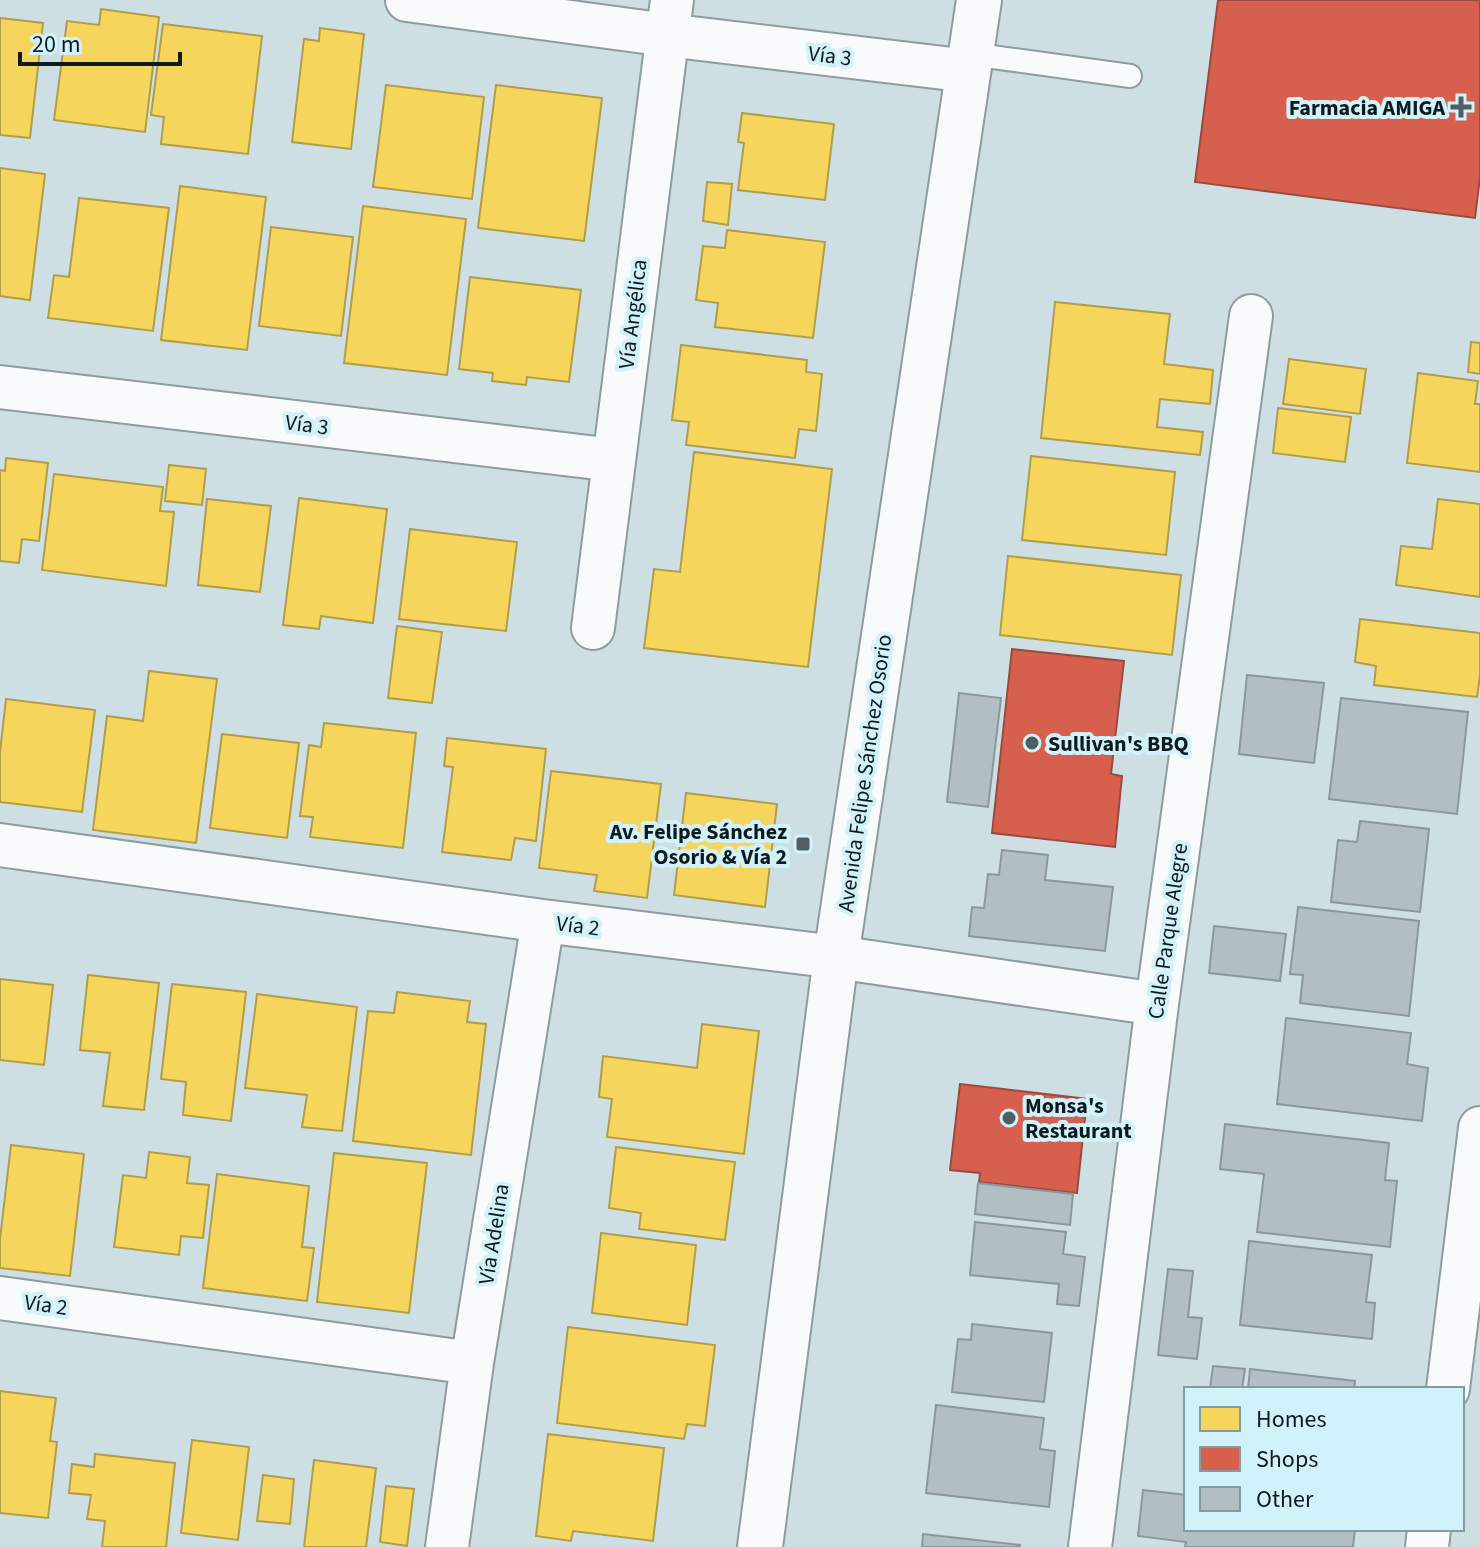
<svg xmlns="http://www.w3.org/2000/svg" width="1480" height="1547" font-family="'Source Sans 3',sans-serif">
<rect width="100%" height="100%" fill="#cedfe4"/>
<!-- homes -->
<path fill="#f6d55c" stroke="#b09d49" stroke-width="2" d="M 101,9 L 159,17 L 145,132 L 54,120 L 67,21 L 99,25 Z
M 0,18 L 43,23 L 30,138 L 0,135 Z
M 163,24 L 262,36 L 248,154 L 161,144 L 164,117 L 151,115 Z
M 320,28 L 364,34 L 351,149 L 292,142 L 304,39 L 319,41 Z
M 386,85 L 484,97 L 472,199 L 373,187 Z
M 496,85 L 602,98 L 584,241 L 478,228 Z
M 742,113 L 834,124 L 825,200 L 738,190 L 744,143 L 738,142 Z
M 0,168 L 45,174 L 30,300 L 0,296 Z
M 707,182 L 732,184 L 728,225 L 703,221 Z
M 180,186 L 266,197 L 247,350 L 161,340 Z
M 79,198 L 169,208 L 153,331 L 48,318 L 54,275 L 69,277 Z
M 363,206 L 466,219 L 447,375 L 344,363 Z
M 271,227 L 353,237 L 341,336 L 259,326 Z
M 727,230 L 825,242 L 813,338 L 715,327 L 718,303 L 696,300 L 703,246 L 725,248 Z
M 470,277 L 581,290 L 569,382 L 527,377 L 526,385 L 492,381 L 493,373 L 459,369 Z
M 1055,302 L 1170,314 L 1164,364 L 1213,370 L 1210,404 L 1160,399 L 1157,427 L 1203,432 L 1200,455 L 1041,438 Z
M 1471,342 L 1480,343 L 1480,374 L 1468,372 Z
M 681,345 L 807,360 L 806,372 L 822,374 L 816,431 L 799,429 L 795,458 L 686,445 L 689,422 L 672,420 Z
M 1289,359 L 1366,369 L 1360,414 L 1283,404 Z
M 1418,373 L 1478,381 L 1475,404 L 1480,404 L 1480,472 L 1407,463 Z
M 1278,408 L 1351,417 L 1345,462 L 1273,453 Z
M 694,452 L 832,469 L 808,667 L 644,648 L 654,569 L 680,572 Z
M 1031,456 L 1175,472 L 1166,555 L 1022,540 Z
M 6,458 L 48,463 L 39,541 L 22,539 L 19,563 L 0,561 L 0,470 L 5,471 Z
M 169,465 L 206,469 L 202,505 L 165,501 Z
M 54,474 L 163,487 L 160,511 L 174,512 L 166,586 L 42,570 Z
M 299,498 L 387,509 L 373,623 L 321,616 L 319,629 L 283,625 Z
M 207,499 L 271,506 L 260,592 L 198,585 Z
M 1438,499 L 1480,504 L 1480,597 L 1396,585 L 1401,546 L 1432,549 Z
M 410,529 L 517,542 L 506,631 L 399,619 Z
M 1008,556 L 1181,575 L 1172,655 L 1000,635 Z
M 1360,619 L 1480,633 L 1480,675 L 1477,697 L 1374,685 L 1376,666 L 1355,662 Z
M 397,626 L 442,632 L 432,703 L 388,698 Z
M 149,671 L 217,679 L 196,843 L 93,830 L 107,716 L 143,721 Z
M 6,699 L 95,710 L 82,812 L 0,802 L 0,752 Z
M 324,723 L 416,733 L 403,848 L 310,837 L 313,817 L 300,816 L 309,745 L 321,747 Z
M 222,734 L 299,743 L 287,838 L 210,828 Z
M 447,738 L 546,749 L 536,841 L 515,838 L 511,860 L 442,852 L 453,767 L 444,766 Z
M 551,771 L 661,784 L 647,898 L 594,891 L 597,875 L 539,868 Z
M 686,793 L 777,804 L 765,907 L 674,895 Z
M 88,975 L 159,983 L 144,1110 L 103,1106 L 110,1053 L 80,1050 Z
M 0,979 L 53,985 L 44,1065 L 0,1060 Z
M 172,984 L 246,992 L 231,1121 L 183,1115 L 186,1082 L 161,1079 Z
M 397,992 L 470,1001 L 467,1022 L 486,1024 L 471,1155 L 353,1141 L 368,1011 L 394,1013 Z
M 257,994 L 357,1007 L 342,1131 L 302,1127 L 307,1095 L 245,1088 Z
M 702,1024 L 759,1031 L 744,1154 L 607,1137 L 612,1099 L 599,1097 L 603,1056 L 697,1068 Z
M 11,1145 L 84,1154 L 70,1276 L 0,1268 L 0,1239 Z
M 616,1147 L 735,1162 L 725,1240 L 639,1229 L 641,1213 L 609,1208 Z
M 149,1152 L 190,1157 L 187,1183 L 209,1185 L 203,1238 L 181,1236 L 179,1255 L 114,1247 L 123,1175 L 146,1178 Z
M 334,1153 L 427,1163 L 409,1313 L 317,1302 Z
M 217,1174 L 309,1186 L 302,1247 L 314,1248 L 307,1301 L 203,1288 Z
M 601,1233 L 696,1245 L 687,1325 L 592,1313 Z
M 568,1327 L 715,1345 L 705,1426 L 687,1424 L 684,1439 L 557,1423 Z
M 0,1391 L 56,1398 L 50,1441 L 57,1442 L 48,1518 L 0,1513 Z
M 548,1434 L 664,1448 L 653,1541 L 573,1531 L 571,1541 L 536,1536 Z
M 192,1440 L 249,1447 L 238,1540 L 181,1533 Z
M 95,1454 L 175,1463 L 166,1547 L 102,1547 L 105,1521 L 87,1519 L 91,1495 L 69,1493 L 72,1464 L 94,1467 Z
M 314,1460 L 376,1468 L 366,1547 L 304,1547 Z
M 263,1475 L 294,1479 L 290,1524 L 257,1521 Z
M 386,1486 L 414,1489 L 407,1546 L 380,1542 Z"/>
<!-- shops -->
<path fill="#d6604d" stroke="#9a4b3f" stroke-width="2" d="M 1218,0 L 1480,0 L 1480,177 L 1475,218 L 1195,182 Z
M 1012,649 L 1124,661 L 1111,774 L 1122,776 L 1115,847 L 992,833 Z
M 960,1084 L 1087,1099 L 1077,1193 L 979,1182 L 980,1173 L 950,1170 Z"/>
<!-- building -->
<path fill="#b1bfc3" stroke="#8a989b" stroke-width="2" d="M 1247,675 L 1324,683 L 1314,763 L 1239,754 Z
M 959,693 L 1001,698 L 988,807 L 947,802 Z
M 1341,698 L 1468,712 L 1457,814 L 1329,799 Z
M 1360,821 L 1429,829 L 1420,912 L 1331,902 L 1338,840 L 1357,842 Z
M 1002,850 L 1048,855 L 1045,880 L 1113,887 L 1105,951 L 969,936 L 972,907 L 984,908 L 988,874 L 999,875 Z
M 1298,907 L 1419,921 L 1409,1016 L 1300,1003 L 1303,975 L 1290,974 Z
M 1214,926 L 1286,934 L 1280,981 L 1209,973 Z
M 1286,1018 L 1411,1033 L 1407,1064 L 1428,1068 L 1422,1121 L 1277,1104 Z
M 1225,1124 L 1389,1143 L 1385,1180 L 1397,1181 L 1390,1247 L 1257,1232 L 1264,1174 L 1220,1169 Z
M 978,1183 L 1073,1194 L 1070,1225 L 975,1214 Z
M 975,1222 L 1066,1232 L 1063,1254 L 1085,1257 L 1079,1306 L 1057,1304 L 1059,1284 L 970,1275 Z
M 1249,1241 L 1372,1255 L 1366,1302 L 1375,1303 L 1372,1339 L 1240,1325 Z
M 1168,1269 L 1193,1271 L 1188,1317 L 1202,1318 L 1197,1359 L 1158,1355 Z
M 972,1324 L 1052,1333 L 1044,1402 L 952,1392 L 958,1339 L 971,1340 Z
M 1213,1366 L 1245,1369 L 1242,1389 L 1210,1389 Z
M 1250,1369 L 1355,1381 L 1354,1389 L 1248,1389 Z
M 936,1405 L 1044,1418 L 1040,1449 L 1055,1451 L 1049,1507 L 926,1493 Z
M 1143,1490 L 1186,1495 L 1186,1529 L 1355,1529 L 1353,1547 L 1185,1547 L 1186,1542 L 1138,1536 Z
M 923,1534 L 1020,1545 L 1020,1547 L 922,1547 Z"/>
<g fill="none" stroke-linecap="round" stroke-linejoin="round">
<!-- lane casing -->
<g stroke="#8e9c9f" stroke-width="26">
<path id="lane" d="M 971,54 L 1130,76"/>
</g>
<!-- street casing -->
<g stroke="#8e9c9f" stroke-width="46">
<path id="street" d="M 407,0 L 667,35 L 969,71
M 0,387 L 614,460
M 593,628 L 672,0
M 0,845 L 543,921 L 836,957 L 1157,1004
M 0,1298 L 472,1363
M 1448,1389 L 1480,1128
M 447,1547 L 472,1363 L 543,921
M 1090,1547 L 1157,1004 L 1251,316
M 1427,1547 L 1429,1529"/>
</g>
<!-- secondary casing -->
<g stroke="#8e9c9f" stroke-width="48">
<path id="secondary" d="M 760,1547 L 836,957 L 979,0"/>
</g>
<!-- lane -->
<use href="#lane" stroke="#f8fafb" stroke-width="22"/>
<!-- street -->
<use href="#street" stroke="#f8fafb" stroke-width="42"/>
<!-- secondary -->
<use href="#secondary" stroke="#f8fafb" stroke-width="44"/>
</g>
<!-- markers -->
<g fill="#515f63" stroke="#d1f2fb" stroke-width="3">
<path d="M1457 95h8v8h8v8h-8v8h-8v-8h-8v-8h8z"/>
<circle cx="1032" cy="743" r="8"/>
<rect x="795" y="836" width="16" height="16" rx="4"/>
<circle cx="1009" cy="1118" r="8"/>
</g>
<g text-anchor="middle" stroke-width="8" stroke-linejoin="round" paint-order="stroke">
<!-- street labels -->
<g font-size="22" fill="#0e1a1d" stroke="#d1f2fb">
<text transform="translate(830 55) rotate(7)" y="8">Vía 3</text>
<text transform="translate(632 314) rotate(-83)" y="8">Vía Angélica</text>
<text transform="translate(307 424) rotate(7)" y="8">Vía 3</text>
<text transform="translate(864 773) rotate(-82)" y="8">Avenida Felipe Sánchez Osorio</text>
<text transform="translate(578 925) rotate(7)" y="8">Vía 2</text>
<text transform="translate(1167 931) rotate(-82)" y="8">Calle Parque Alegre</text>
<text transform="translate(493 1234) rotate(-81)" y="8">Vía Adelina</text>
<text transform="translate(46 1304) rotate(8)" y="8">Vía 2</text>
</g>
<!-- poi labels -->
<g font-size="22" font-weight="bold" fill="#0e1a1d" stroke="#d1f2fb" text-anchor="end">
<text x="1445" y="115">Farmacia AMIGA</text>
<text x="1048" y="751" text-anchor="start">Sullivan's BBQ</text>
<text x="787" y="839">Av. Felipe Sánchez<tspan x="787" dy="25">Osorio &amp; Vía 2</tspan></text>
<text x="1025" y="1113" text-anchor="start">Monsa's<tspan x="1025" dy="25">Restaurant</tspan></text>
</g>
</g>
<!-- legend -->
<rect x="1184" y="1387" width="280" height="144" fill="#d1f2fb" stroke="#839ca2" stroke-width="2"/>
<rect x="1200" y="1407" width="40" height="24" fill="#f6d55c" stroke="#839ca2" stroke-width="2"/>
<text x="1256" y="1427" font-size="24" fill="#0e1a1d">Homes</text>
<rect x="1200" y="1447" width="40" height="24" fill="#d6604d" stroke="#839ca2" stroke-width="2"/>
<text x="1256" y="1467" font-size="24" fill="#0e1a1d">Shops</text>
<rect x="1200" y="1487" width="40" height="24" fill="#b1bfc3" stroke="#839ca2" stroke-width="2"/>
<text x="1256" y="1507" font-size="24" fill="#0e1a1d">Other</text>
<!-- scale -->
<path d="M20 52v12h160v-12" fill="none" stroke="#0e1a1d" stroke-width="4"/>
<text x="32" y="52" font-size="24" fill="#0e1a1d" stroke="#d1f2fb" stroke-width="6" paint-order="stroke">20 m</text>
</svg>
